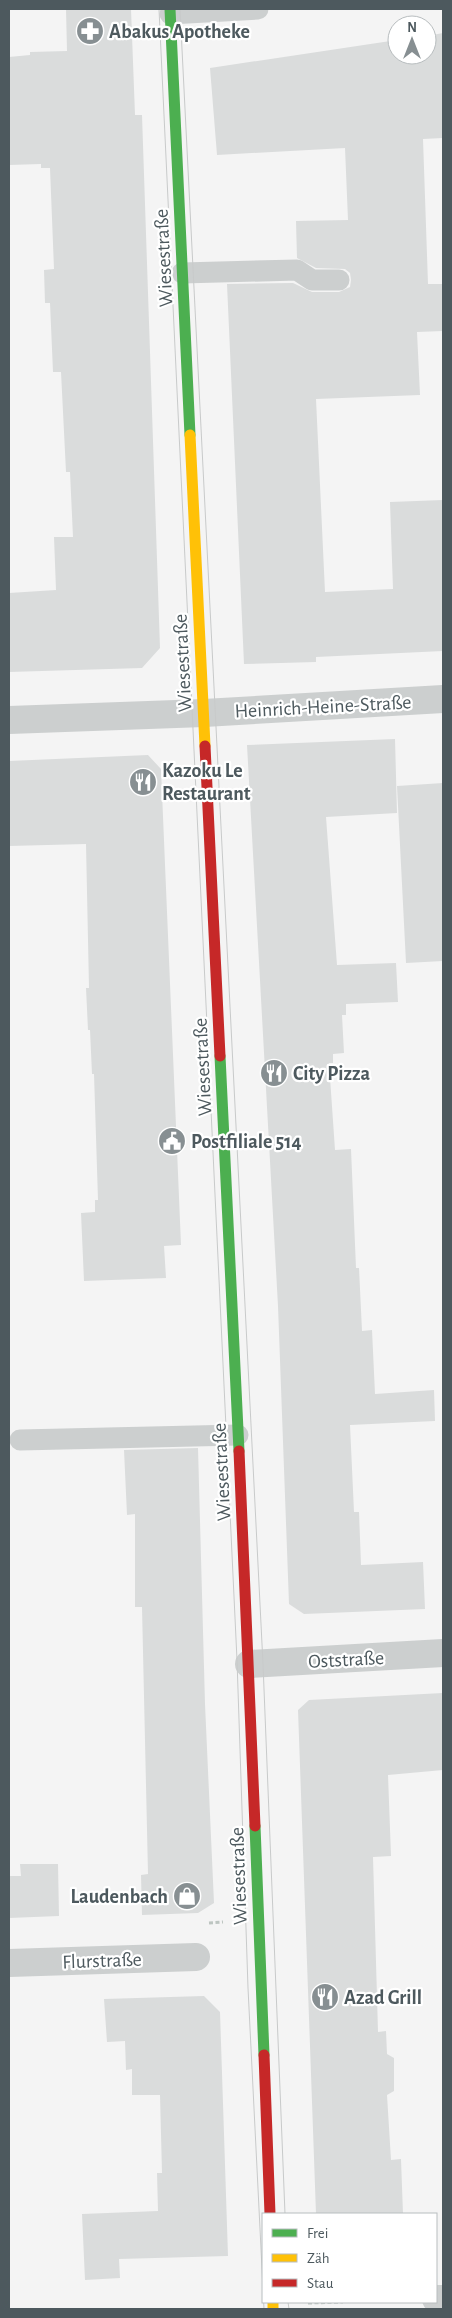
<svg xmlns="http://www.w3.org/2000/svg" width="452" height="2318" font-family="'Alegreya Sans',sans-serif">
<rect width="100%" height="100%" fill="#f4f4f4"/>
<!-- building -->
<path fill="#dadcdc" d="M 66,9 L 131,9 L 135,115 L 142,115 L 160,648 L 142,668 L 9,672 L 9,593 L 56,590 L 54,537 L 73,537 L 70,472 L 66,472 L 61,372 L 53,372 L 50,303 L 45,303 L 44,270 L 54,269 L 50,168 L 41,168 L 41,164 L 9,165 L 9,57 L 30,55 L 30,52 L 67,51 Z
M 443,33 L 443,138 L 423,139 L 428,284 L 443,284 L 443,331 L 417,332 L 420,395 L 316,399 L 325,592 L 393,589 L 390,502 L 443,500 L 443,651 L 316,657 L 316,662 L 244,664 L 227,284 L 293,283 L 312,292 L 339,292 L 350,287 L 351,280 L 350,273 L 345,269 L 316,268 L 297,258 L 296,221 L 348,220 L 345,148 L 217,155 L 210,68 L 397,40 L 397,55 L 427,55 L 427,36 Z
M 395,739 L 397,813 L 326,817 L 337,965 L 396,963 L 398,1002 L 346,1004 L 346,1015 L 342,1015 L 344,1053 L 333,1054 L 333,1063 L 329,1063 L 335,1150 L 351,1149 L 356,1268 L 359,1268 L 362,1331 L 372,1330 L 375,1394 L 434,1390 L 435,1421 L 350,1425 L 354,1512 L 359,1512 L 361,1565 L 423,1562 L 425,1609 L 304,1614 L 289,1604 L 278,1306 L 247,745 Z
M 148,755 L 161,769 L 181,1245 L 164,1246 L 166,1278 L 84,1281 L 81,1213 L 95,1212 L 95,1200 L 98,1200 L 94,1074 L 92,1074 L 90,1030 L 88,1030 L 86,988 L 89,988 L 86,844 L 9,846 L 9,761 Z
M 443,783 L 443,961 L 406,963 L 397,786 Z
M 198,1448 L 205,1704 L 214,1903 L 198,1913 L 142,1915 L 141,1875 L 148,1874 L 142,1607 L 135,1607 L 135,1514 L 127,1515 L 124,1450 Z
M 443,1693 L 443,1770 L 388,1775 L 391,1856 L 373,1857 L 378,2032 L 386,2031 L 387,2054 L 394,2058 L 394,2091 L 387,2095 L 391,2160 L 401,2159 L 403,2214 L 316,2214 L 298,1710 L 309,1700 Z
M 20,1864 L 58,1864 L 59,1916 L 9,1918 L 9,1876 L 21,1876 Z
M 204,1996 L 220,2012 L 228,2256 L 119,2259 L 120,2278 L 85,2280 L 82,2214 L 158,2211 L 157,2173 L 162,2173 L 160,2095 L 132,2095 L 132,2069 L 126,2070 L 125,2041 L 107,2042 L 104,1999 Z"/>
<g fill="none" stroke-linecap="round" stroke-linejoin="round">
<!-- path -->
<path stroke="#bdc5c1" stroke-width="3" stroke-dasharray="4 2.5" stroke-linecap="butt" d="M 209,1923 L 223,1922
M 308,2303 L 343,2302"/>
<!-- lane -->
<path stroke="#cccfcf" stroke-width="21" d="M 170,14 L 258,9
M 182,273 L 297,270 L 312,280 L 339,280
M 20,1440 L 238,1435"/>
<!-- street -->
<path stroke="#cccfcf" stroke-width="28" d="M 9,720 L 204,713 L 443,699
M 249,1664 L 443,1653
M 9,1963 L 196,1957
M 436,2299 L 443,2299"/>
<!-- fast -->
<path stroke="#4caf50" stroke-width="11" d="M 170,9 L 190,435
M 220,1056 L 239,1451
M 255,1826 L 264,2055"/>
<!-- slow -->
<path stroke="#ffc107" stroke-width="11" d="M 190,435 L 205,746
M 273,2302 L 273,2309"/>
<!-- jam -->
<path stroke="#c62828" stroke-width="11" d="M 205,746 L 220,1056
M 239,1451 L 255,1826
M 264,2055 L 270,2214"/>
<!-- tram -->
<path stroke="#c8caca" stroke-width="1" d="M 159,9 L 237,1660 L 248,1988 L 264,2309
M 180,9 L 263,1664 L 285,2214
M 288,2302 L 289,2309"/>
</g>
<!-- icons -->
<defs>
<g id="pharmacy-disc" transform="scale(1.4375)"><circle r="9.5" fill="#878f92" stroke="#fff"/><path d="M-2-6h4v4h4v4h-4v4h-4v-4h-4v-4h4Z" fill="#fff"/></g>
<g id="restaurant-disc" transform="scale(1.4375)"><circle r="9.5" fill="#878f92" stroke="#fff"/><path d="M-5-6h1v4h1v-4h1v4h1v-4h1v5L-1.5 .5V6h-2V.5L-5-1ZM5-6V6H3V1.5H1.5Q1.5-4 5-6Z" fill="#fff"/></g>
<g id="civic-disc" transform="scale(1.4375)"><circle r="9.5" fill="#878f92" stroke="#fff"/><path d="M-.6-6.5H3V-4.5H.6V-3L4-1V1h2V6H-6V1h2V-1L-.6-3ZM-1.2 2.5V6h2.4V2.5Z" fill="#fff"/></g>
<g id="shop-disc" transform="scale(1.4375)"><circle r="9.5" fill="#878f92" stroke="#fff"/><path d="M-5-2.5h2.3a2.7 3.5 0 0 1 5.4 0H5L5.5 6h-11ZM-1.5-2.5h3a1.5 2.3 0 0 0-3 0Z" fill="#fff"/></g>
</defs>
<g fill-rule="evenodd">
<use href="#pharmacy-disc" x="90" y="31"/>
<use href="#restaurant-disc" x="143" y="782"/>
<use href="#restaurant-disc" x="274" y="1073"/>
<use href="#civic-disc" x="172" y="1141"/>
<use href="#shop-disc" x="187" y="1896"/>
<use href="#restaurant-disc" x="325" y="1997"/>
</g>
<g text-anchor="middle" stroke-width="4.5" stroke-linejoin="round" paint-order="stroke">
<!-- poi labels -->
<g font-size="20" font-weight="bold" fill="#4d595e" stroke="#fff" text-anchor="start">
<text x="109" y="38">Abakus Apotheke</text>
<text x="162" y="777">Kazoku Le<tspan x="162" dy="23">Restaurant</tspan></text>
<text x="293" y="1080">City Pizza</text>
<text x="191" y="1148">Postfiliale 514</text>
<text x="168" y="1903" text-anchor="end">Laudenbach</text>
<text x="344" y="2004">Azad Grill</text>
</g>
<!-- street labels -->
<g font-size="20" fill="#4d595e" stroke="#fff">
<text transform="translate(163 258) rotate(-93)" y="7">Wiesestraße</text>
<text transform="translate(182 663) rotate(-93)" y="7">Wiesestraße</text>
<text transform="translate(323 706) rotate(-3)" y="7">Heinrich-Heine-Straße</text>
<text transform="translate(202 1067) rotate(-93)" y="7">Wiesestraße</text>
<text transform="translate(221 1472) rotate(-93)" y="7">Wiesestraße</text>
<text transform="translate(346 1659) rotate(-3)" y="7">Oststraße</text>
<text transform="translate(238 1876) rotate(-92)" y="7">Wiesestraße</text>
<text transform="translate(102 1960) rotate(-2)" y="7">Flurstraße</text>
</g>
</g>
<!-- border -->
<rect width="452" height="2318" fill="none" stroke="#4d595e" stroke-width="20"/>
<!-- legend -->
<rect x="262" y="2213" width="175" height="90" fill="#ffffff" stroke="#b8bdbf"/>
<rect x="272" y="2229" width="25" height="8" fill="#4caf50" stroke="#b8bdbf"/>
<text x="307" y="2238" font-size="15" fill="#4d595e">Frei</text>
<rect x="272" y="2254" width="25" height="8" fill="#ffc107" stroke="#b8bdbf"/>
<text x="307" y="2263" font-size="15" fill="#4d595e">Zäh</text>
<rect x="272" y="2279" width="25" height="8" fill="#c62828" stroke="#b8bdbf"/>
<text x="307" y="2288" font-size="15" fill="#4d595e">Stau</text>
<!-- north arrow -->
<g transform="translate(412 40)"><circle r="24" fill="#ffffff" stroke="#b8bdbf"/>
<path d="M0-4L9 19L0 12L-9 19Z" fill="#878f92"/>
<text y="-8" font-size="14" font-weight="bold" text-anchor="middle" fill="#4d595e">N</text>
</g>
</svg>
